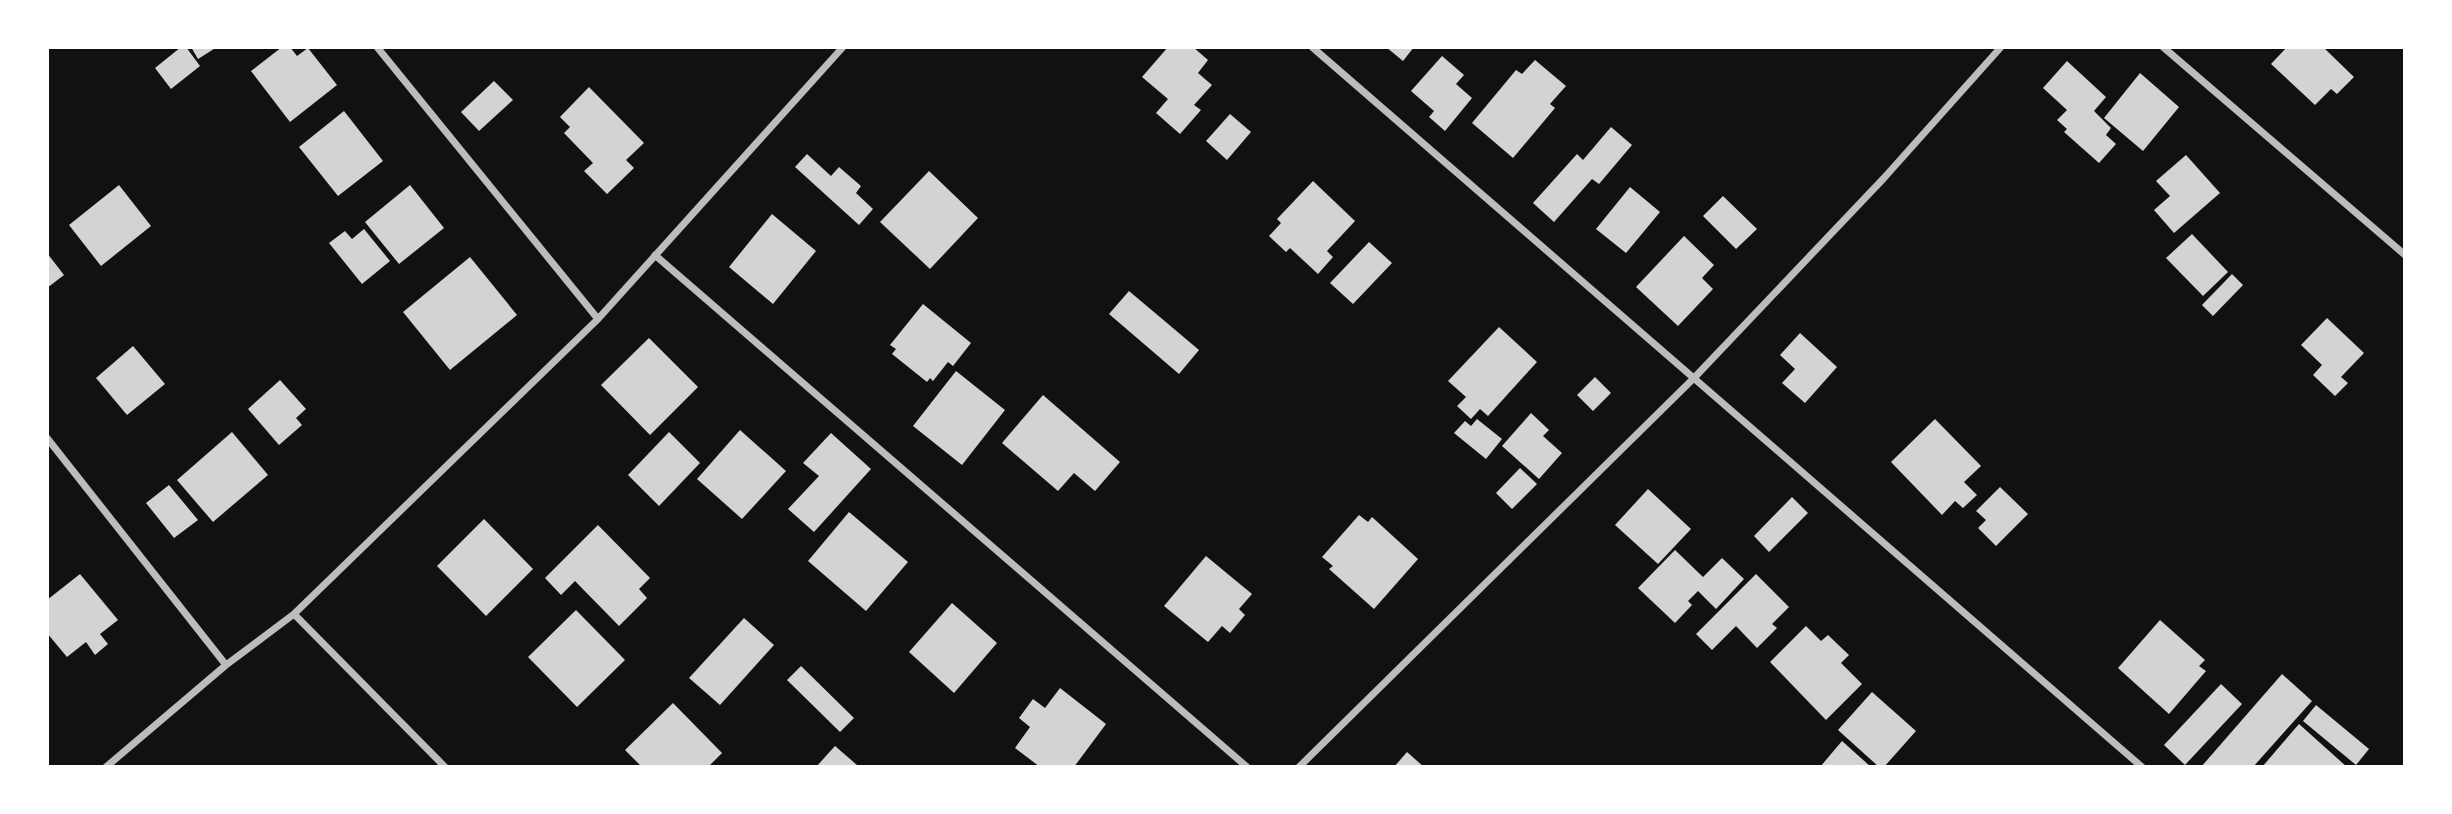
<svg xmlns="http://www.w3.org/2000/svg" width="2452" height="814" font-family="Cabin,sans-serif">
<rect width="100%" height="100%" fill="#111"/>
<!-- building -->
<path fill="#d3d3d3" d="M 181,47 L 186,47 L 200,66 L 171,89 L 155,68 Z
M 191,47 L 217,47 L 198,59 Z
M 282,47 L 290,47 L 297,56 L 308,48 L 337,85 L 290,122 L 251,71 Z
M 1168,47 L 1193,47 L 1208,60 L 1198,73 L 1212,85 L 1194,105 L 1201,110 L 1180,134 L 1156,113 L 1168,99 L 1142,77 Z
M 1386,47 L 1414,47 L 1403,61 Z
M 2287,47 L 2323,47 L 2354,77 L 2337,94 L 2331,89 L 2315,105 L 2271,64 Z
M 1442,56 L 1464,75 L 1456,84 L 1472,98 L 1445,131 L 1429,117 L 1434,111 L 1411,91 Z
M 1535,60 L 1566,86 L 1550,104 L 1555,108 L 1513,158 L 1472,123 L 1516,70 L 1522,74 Z
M 2067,61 L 2106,97 L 2094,111 L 2111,128 L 2106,135 L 2116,144 L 2099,163 L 2064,132 L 2067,129 L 2057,120 L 2067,110 L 2043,88 Z
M 2140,73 L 2179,107 L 2143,151 L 2104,118 Z
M 494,81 L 513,100 L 479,131 L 461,112 Z
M 589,87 L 644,143 L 626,160 L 634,168 L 607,194 L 584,171 L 593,163 L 564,133 L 570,127 L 560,117 Z
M 344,111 L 383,161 L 338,196 L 299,147 Z
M 1230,114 L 1251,132 L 1227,160 L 1206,141 Z
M 1611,127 L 1632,145 L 1599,184 L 1592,179 L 1554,222 L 1533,203 L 1577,154 L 1583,160 Z
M 807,154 L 831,176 L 839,167 L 861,186 L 856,193 L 873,209 L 859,225 L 795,167 Z
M 2186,155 L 2220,193 L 2174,233 L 2154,210 L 2170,196 L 2156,181 Z
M 929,171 L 978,218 L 930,269 L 880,222 Z
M 1313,181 L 1355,221 L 1327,251 L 1333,257 L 1318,274 L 1290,248 L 1286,252 L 1269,236 L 1281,223 L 1277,219 Z
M 119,185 L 151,226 L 101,266 L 69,225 Z
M 410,185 L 444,228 L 399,264 L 365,222 Z
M 1630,187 L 1660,212 L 1626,253 L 1596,229 Z
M 1723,196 L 1757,229 L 1736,249 L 1703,216 Z
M 772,214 L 816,251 L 773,304 L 729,267 Z
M 364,229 L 390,261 L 362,284 L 329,243 L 345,231 L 352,239 Z
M 2192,234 L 2228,272 L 2203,296 L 2166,258 Z
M 1684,236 L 1714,265 L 1702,278 L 1713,289 L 1678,326 L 1636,287 Z
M 1369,242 L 1392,263 L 1353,304 L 1330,283 Z
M 47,253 L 64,275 L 47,288 Z
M 470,257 L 517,315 L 450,370 L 403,312 Z
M 2232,274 L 2243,285 L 2213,316 L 2202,305 Z
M 1129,291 L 1199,350 L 1179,374 L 1109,314 Z
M 923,304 L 971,343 L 953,366 L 948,362 L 933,381 L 930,378 L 927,382 L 892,354 L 896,349 L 890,345 Z
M 2327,318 L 2364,353 L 2341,377 L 2348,383 L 2335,396 L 2313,375 L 2322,365 L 2301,345 Z
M 1499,327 L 1537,362 L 1488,416 L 1480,409 L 1471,419 L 1457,406 L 1466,397 L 1448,381 Z
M 1800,333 L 1837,367 L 1805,403 L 1782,383 L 1795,369 L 1780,355 Z
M 649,338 L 698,387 L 650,435 L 601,385 Z
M 133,346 L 165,384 L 127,415 L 96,378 Z
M 956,371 L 1005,410 L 962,465 L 913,426 Z
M 1595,377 L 1611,393 L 1593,411 L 1577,395 Z
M 280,380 L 306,409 L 296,418 L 302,425 L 279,445 L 248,409 Z
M 1043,395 L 1120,462 L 1095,491 L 1074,473 L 1058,491 L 1002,443 Z
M 1531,413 L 1549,430 L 1543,436 L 1562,453 L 1539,479 L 1502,446 Z
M 1477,419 L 1502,439 L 1486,459 L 1454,433 L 1465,421 L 1471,426 Z
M 1935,419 L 1981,466 L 1964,482 L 1977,495 L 1963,508 L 1955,501 L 1942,515 L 1891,462 Z
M 740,430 L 786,471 L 742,519 L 697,479 Z
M 232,432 L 268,475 L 213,522 L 177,480 Z
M 669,432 L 700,463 L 659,506 L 628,475 Z
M 831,433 L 871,469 L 814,532 L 788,509 L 819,476 L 803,463 Z
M 1520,468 L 1537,484 L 1512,509 L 1496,493 Z
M 169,485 L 198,520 L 174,538 L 146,503 Z
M 2000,487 L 2028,514 L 1996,546 L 1978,528 L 1986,520 L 1976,511 Z
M 1648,489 L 1691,529 L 1658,564 L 1615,525 Z
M 1792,497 L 1808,513 L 1769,552 L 1754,536 Z
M 849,512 L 908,562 L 866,611 L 808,561 Z
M 1359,515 L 1368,522 L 1372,517 L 1418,559 L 1374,609 L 1329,569 L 1333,566 L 1322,557 Z
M 484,519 L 533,569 L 486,616 L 437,566 Z
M 598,525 L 650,578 L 639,589 L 647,598 L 619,626 L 575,581 L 561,595 L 545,578 Z
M 1675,550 L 1703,577 L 1722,558 L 1744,579 L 1716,609 L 1698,591 L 1688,601 L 1692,605 L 1675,623 L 1638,588 Z
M 1206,556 L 1252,594 L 1239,609 L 1245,615 L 1230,633 L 1222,626 L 1208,642 L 1164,606 Z
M 80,574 L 118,620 L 100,634 L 108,644 L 95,655 L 86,642 L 67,657 L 47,633 L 47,600 Z
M 1756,574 L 1789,607 L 1772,624 L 1777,628 L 1757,648 L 1736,626 L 1712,650 L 1696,634 Z
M 952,603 L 997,643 L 954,693 L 909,652 Z
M 576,610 L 625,660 L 577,707 L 528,657 Z
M 744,618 L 774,645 L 720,705 L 689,678 Z
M 2160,620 L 2205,660 L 2199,666 L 2206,671 L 2169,714 L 2118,668 Z
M 1806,626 L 1821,641 L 1828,635 L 1849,655 L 1841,663 L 1862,684 L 1826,720 L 1770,662 Z
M 801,666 L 854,718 L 840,732 L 787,680 Z
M 2282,674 L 2312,701 L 2253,767 L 2201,767 Z
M 2221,684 L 2242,704 L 2185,765 L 2164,745 Z
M 1060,688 L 1106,724 L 1074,767 L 1040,767 L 1015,748 L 1030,727 L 1019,718 L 1033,699 L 1045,708 Z
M 1872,692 L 1916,731 L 1884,767 L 1879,767 L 1838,730 Z
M 673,703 L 722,753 L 708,767 L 642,767 L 625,750 Z
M 2316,705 L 2369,749 L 2356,765 L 2303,721 Z
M 2299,724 L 2347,767 L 2262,767 Z
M 1842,741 L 1871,767 L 1820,767 Z
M 835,746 L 857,765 L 855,767 L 816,767 Z
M 1407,752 L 1424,767 L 1394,767 Z"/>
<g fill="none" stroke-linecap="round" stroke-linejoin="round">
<!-- minor -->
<path stroke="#bcbcbc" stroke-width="7" d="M 377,47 L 598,319
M 1312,47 L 2142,767
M 2163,47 L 2405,255
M 655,255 L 1247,767
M 47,438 L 226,665
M 294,614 L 445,767
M 106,767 L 226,665 L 294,614 L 598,319 L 843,47
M 1299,767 L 1694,378 L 1884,178 L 2001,47"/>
</g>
<!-- border -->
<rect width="2452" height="814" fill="none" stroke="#ffffff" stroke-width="98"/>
</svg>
